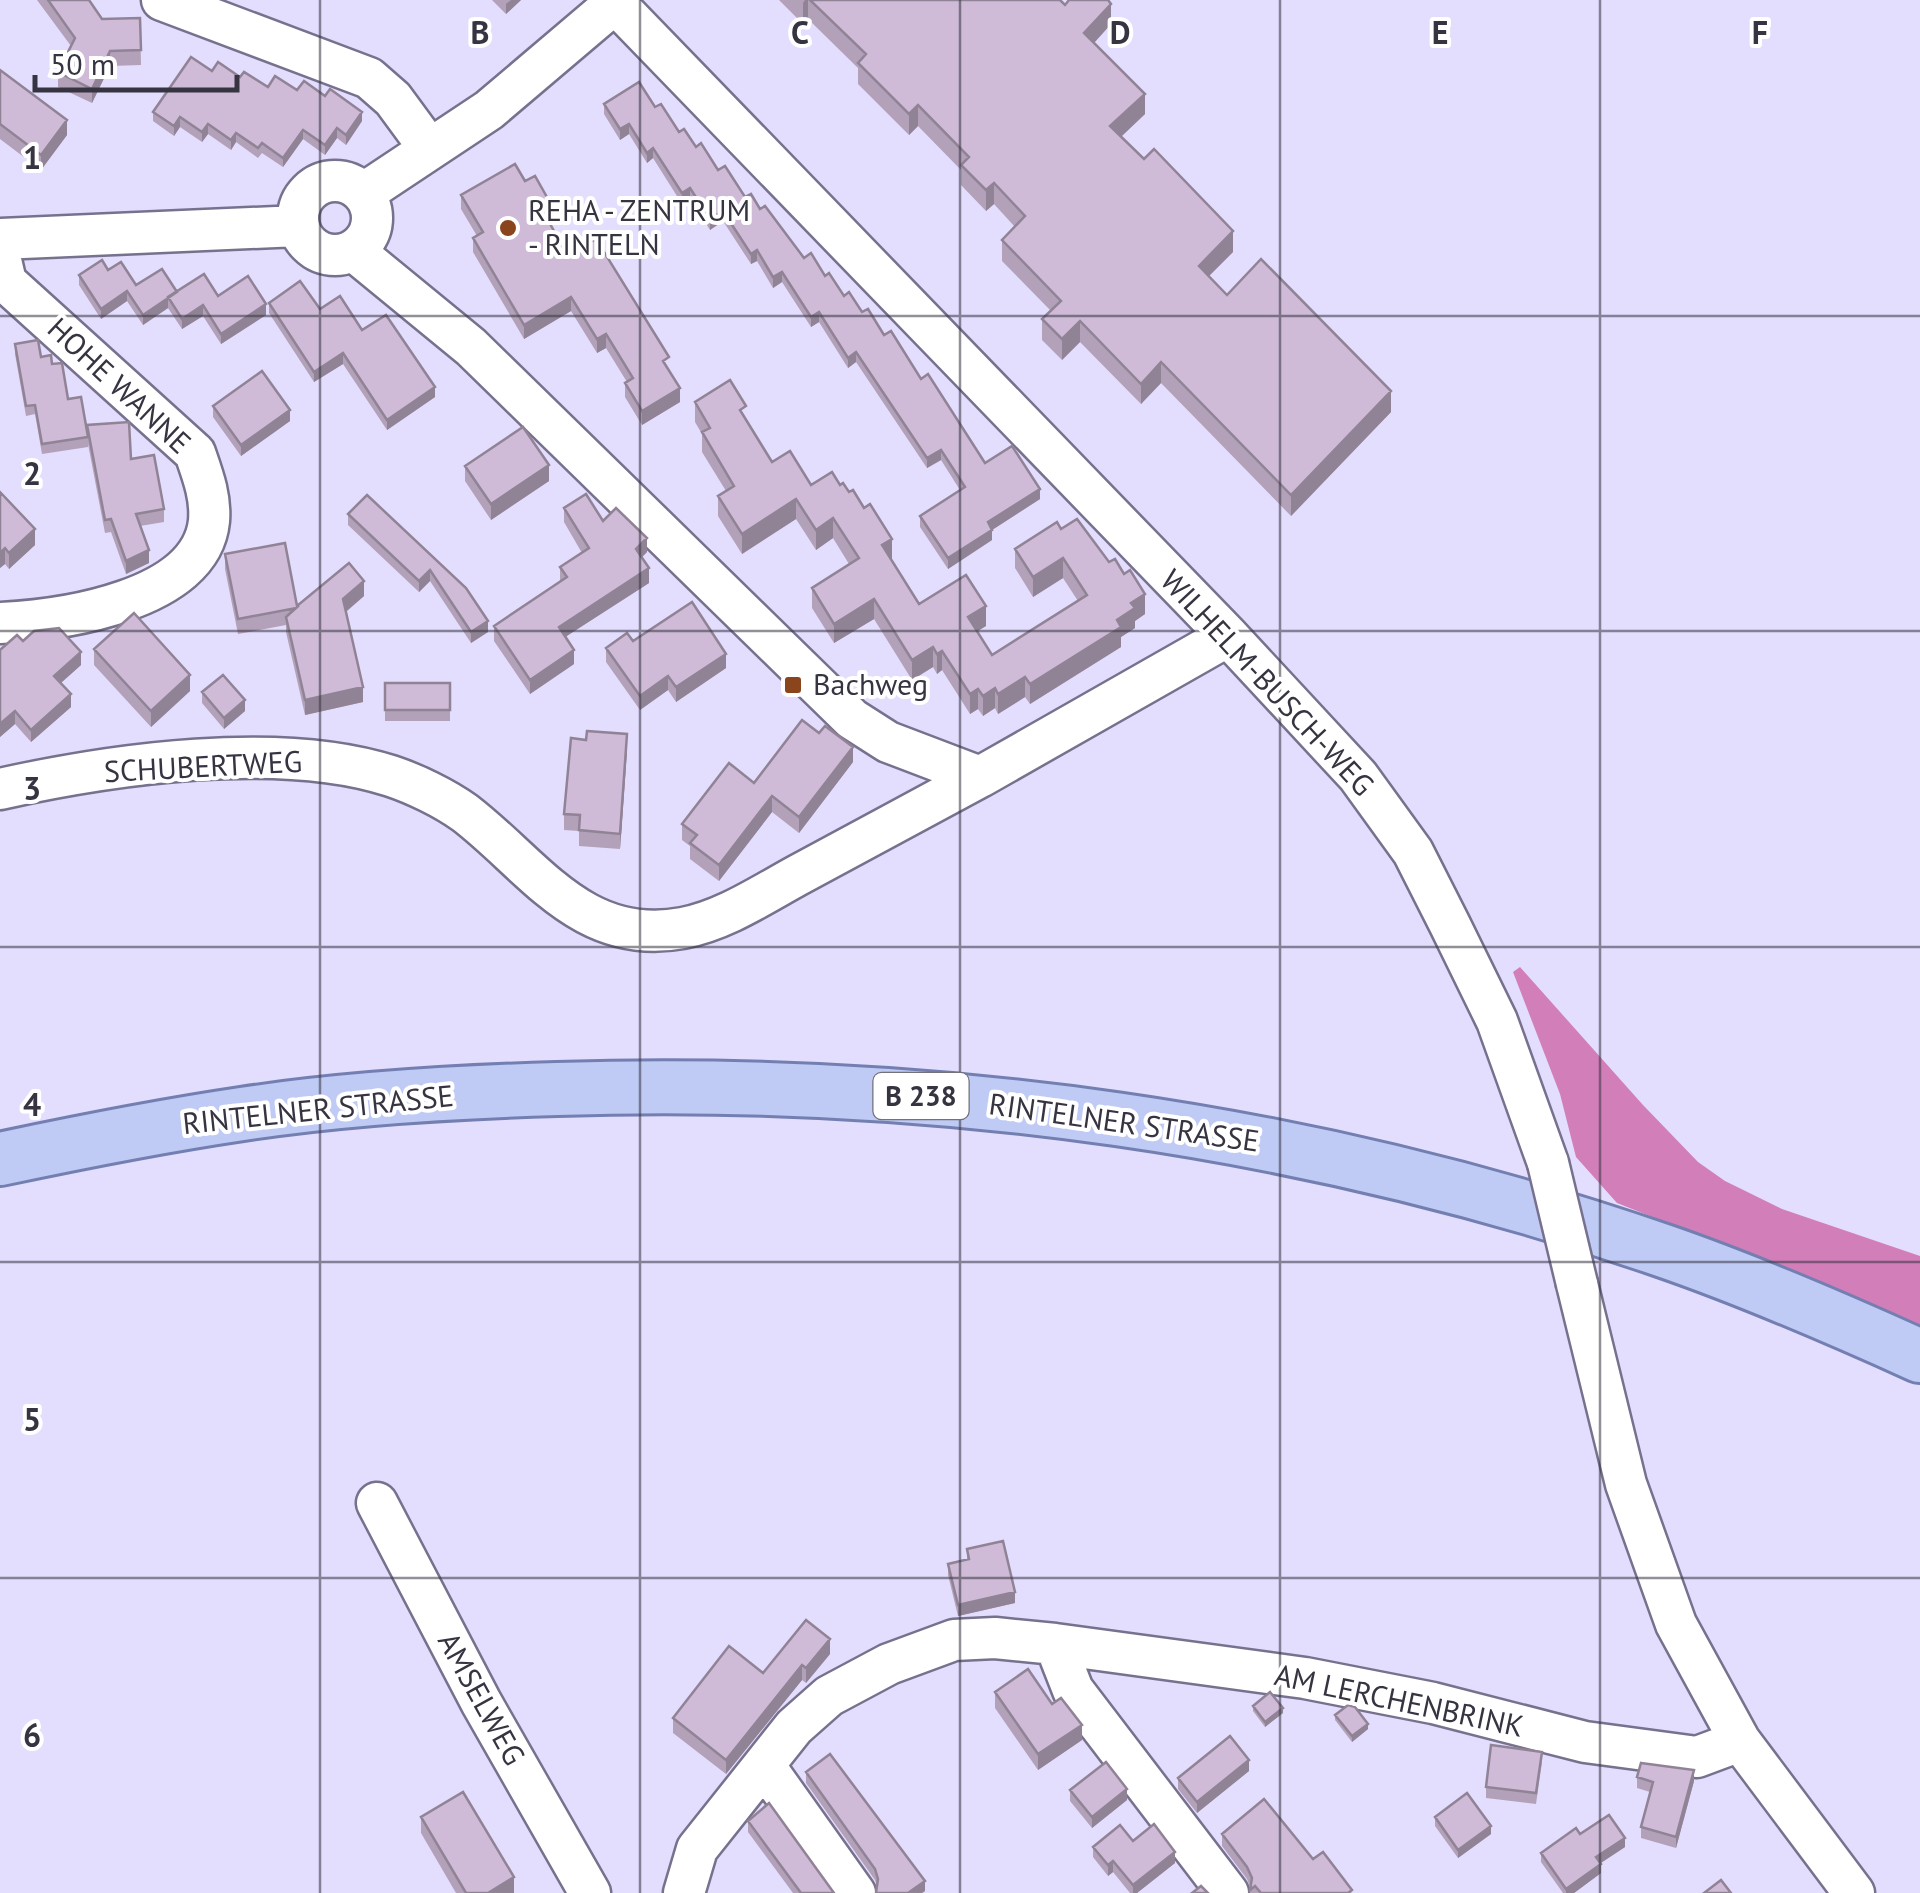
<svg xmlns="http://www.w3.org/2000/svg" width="1920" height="1893" font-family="'PT Sans',sans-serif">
<rect width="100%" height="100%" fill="#e3ddfe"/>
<!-- forest -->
<path fill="#d27fb9" d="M 1520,967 L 1643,1105 L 1698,1162 L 1725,1181 L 1782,1209 L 1920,1256 L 1920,1328 L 1842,1292 L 1617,1203 L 1576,1157 L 1560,1094 L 1513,972 Z"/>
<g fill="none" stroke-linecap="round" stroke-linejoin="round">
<!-- minor casing -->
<g stroke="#77718e" stroke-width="45">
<path id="minor" d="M 162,0 L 369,78 L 393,99 L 429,148
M 612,0 L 1228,636 L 1358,776 L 1413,852 L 1450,925 L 1497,1021 L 1548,1163
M298 218a37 37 0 1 1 74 0a37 37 0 1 1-74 0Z
M 364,193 L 489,110 L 615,3
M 0,239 L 298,226
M 354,251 L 471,347 L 852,719 L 888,742 L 980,777 L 1228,636
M 0,256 L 6,282 L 195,453 C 203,476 211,497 209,521 C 201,601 62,620 0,623
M 0,789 C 112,764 280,740 391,776 C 415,784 444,798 465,813 C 534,866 582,947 683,928 C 725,920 763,894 800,874 C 860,842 920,809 980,777
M 1577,1284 L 1626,1484 L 1676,1624 L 1740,1741 L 1854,1893
M 377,1503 L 481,1702 L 590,1893
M 1055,1644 L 1073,1690 L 1228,1893
M 764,1765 L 855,1893
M 684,1893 L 697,1849 L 794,1727 L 829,1696 L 889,1664 L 954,1640 L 995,1638 L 1055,1644 L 1305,1678 L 1433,1703 L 1585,1742 L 1697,1757 L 1740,1741"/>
</g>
<!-- major casing -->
<g stroke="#737fb1" stroke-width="58">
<path id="major" d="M 0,1159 C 80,1142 161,1126 242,1114 C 346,1098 453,1092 557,1089 C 934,1077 1308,1128 1664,1251 C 1751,1281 1836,1318 1920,1356"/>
</g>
<!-- minor -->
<use href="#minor" stroke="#fff" stroke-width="40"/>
<!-- major -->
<use href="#major" stroke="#bfcbf5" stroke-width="52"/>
<!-- minor-bridge casing -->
<g stroke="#77718e" stroke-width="45" stroke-linecap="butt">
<path id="minor-bridge" d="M 1548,1163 L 1577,1284"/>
</g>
<!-- minor-bridge -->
<use href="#minor-bridge" stroke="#fff" stroke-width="40"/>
</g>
<!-- wall -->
<path fill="#b2a1b9" d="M 37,0 L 89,0 L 102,19 L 140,18 L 141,65 L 110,66 L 92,103 L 58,87 L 58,72 L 71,46 Z
M 492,0 L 521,0 L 506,14 Z
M 779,0 L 1060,0 L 1065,5 L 1111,24 L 1094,43 L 1145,114 L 1121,137 L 1233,252 L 1209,276 L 1227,295 L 1391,412 L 1291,516 L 1161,383 L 1141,404 L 1080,342 L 1062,360 L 1042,340 L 1042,319 L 1051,311 L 1002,261 L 1002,240 L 1015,227 L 994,204 L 986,211 L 961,185 L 961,170 L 918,126 L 909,135 L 858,84 L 858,68 L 808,19 L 803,24 Z
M 0,70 L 67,135 L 41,170 L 0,139 Z
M 212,71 L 240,77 L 268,87 L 297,90 L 362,121 L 346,145 L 337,138 L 325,155 L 303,139 L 283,167 L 262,153 L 258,158 L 236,142 L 231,150 L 208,134 L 202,142 L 180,127 L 174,136 L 153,121 L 153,112 Z
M 604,104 L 655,107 L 745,197 L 760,209 L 804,258 L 825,276 L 884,335 L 921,379 L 985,463 L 1040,499 L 992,530 L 992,540 L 948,569 L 920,527 L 920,516 L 960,490 L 941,460 L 927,468 L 856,362 L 848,368 L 819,322 L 811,327 L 782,282 L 773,288 L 757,261 L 751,264 L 723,221 L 710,230 L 690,198 L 682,204 L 653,158 L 647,163 L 629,134 L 620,140 L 604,114 Z
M 525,181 L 548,213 L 545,215 L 568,256 L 669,371 L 680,402 L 642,425 L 625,397 L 625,383 L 627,382 L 606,348 L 597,353 L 571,311 L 524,339 L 473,252 L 473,238 L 477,236 L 461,209 L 461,195 Z
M 108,270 L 136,285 L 177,292 L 218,296 L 266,315 L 221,344 L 203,316 L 182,329 L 168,308 L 143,325 L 127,301 L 101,319 L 79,285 L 79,275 Z
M 269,303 L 320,309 L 435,397 L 387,430 L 343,364 L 314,382 L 269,313 Z
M 15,344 L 52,364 L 68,399 L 87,430 L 131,459 L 164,509 L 164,522 L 140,526 L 149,563 L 126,574 L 111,532 L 105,533 L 88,444 L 88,447 L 42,454 L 35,414 L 26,416 L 15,354 Z
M 695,402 L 746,419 L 772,462 L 811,485 L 892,559 L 891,560 L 919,604 L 986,626 L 977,631 L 992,655 L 1078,601 L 1063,578 L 1033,597 L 1015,568 L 1015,549 L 1061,529 L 1145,614 L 1135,621 L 1135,628 L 1121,637 L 1121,647 L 1030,704 L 1025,697 L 998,714 L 995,708 L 983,716 L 978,709 L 970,714 L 942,670 L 937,674 L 933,667 L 912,680 L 874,619 L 834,643 L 812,608 L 812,588 L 849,564 L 833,538 L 816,550 L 796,519 L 742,554 L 718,516 L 718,496 L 726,491 L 702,452 L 702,434 L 695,422 Z
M 213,406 L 290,421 L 241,456 L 213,417 Z
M 465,466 L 549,481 L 491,520 L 465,481 Z
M 0,492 L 35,545 L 9,569 L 5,564 L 0,568 Z
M 367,495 L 488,632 L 471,643 L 430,581 L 419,592 L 348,525 L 348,514 Z
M 564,508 L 603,521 L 647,552 L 642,557 L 649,583 L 565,637 L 574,664 L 530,694 L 494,641 L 494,626 L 560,581 L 560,567 L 582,553 L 564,522 Z
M 225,554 L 297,606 L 364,596 L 346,612 L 363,702 L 305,715 L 286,632 L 286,625 L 238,634 L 225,569 Z
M 23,641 L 81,665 L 61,683 L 71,707 L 31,742 L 15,724 L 0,737 L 0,650 Z
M 606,648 L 726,668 L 676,702 L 668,690 L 640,710 L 606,662 Z
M 94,649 L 190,691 L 151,727 L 94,665 Z
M 385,683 L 450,683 L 450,721 L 385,721 Z
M 202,692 L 245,711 L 224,729 L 202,703 Z
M 627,750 L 620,849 L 579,846 L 579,831 L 564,830 L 564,814 Z
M 853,762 L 799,833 L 772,812 L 719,881 L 690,859 L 690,846 L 682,840 L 682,824 L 754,783 Z
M 967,1549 L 1015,1603 L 958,1616 L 948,1575 L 948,1564 L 967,1560 Z
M 830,1654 L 806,1683 L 802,1680 L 726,1774 L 673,1733 L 673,1718 L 763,1673 Z
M 995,1692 L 1052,1704 L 1082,1740 L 1038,1770 L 995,1708 Z
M 1253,1706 L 1283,1713 L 1265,1727 L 1253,1711 Z
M 1335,1715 L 1368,1729 L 1352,1742 L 1335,1720 Z
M 1542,1762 L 1536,1804 L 1486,1798 L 1486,1787 Z
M 1249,1771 L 1197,1813 L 1178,1789 L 1178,1778 Z
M 806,1772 L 925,1891 L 922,1893 L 876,1893 L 877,1887 L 875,1880 L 806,1783 Z
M 1637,1777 L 1694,1781 L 1676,1848 L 1641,1838 L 1641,1827 L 1650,1792 L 1637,1788 Z
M 1070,1790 L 1127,1800 L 1092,1828 L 1070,1801 Z
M 421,1817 L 514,1893 L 456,1893 L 421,1833 Z
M 1435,1817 L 1491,1834 L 1458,1858 L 1435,1826 Z
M 748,1821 L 834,1893 L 793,1893 L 748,1832 Z
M 1222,1834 L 1313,1859 L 1352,1893 L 1250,1893 L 1250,1887 L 1247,1879 L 1222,1846 Z
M 1580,1834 L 1625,1847 L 1601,1863 L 1601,1873 L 1574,1893 L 1563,1893 L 1541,1862 L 1541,1853 Z
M 1133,1841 L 1175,1863 L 1137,1893 L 1130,1893 L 1113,1872 L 1108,1876 L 1093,1857 L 1093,1847 Z"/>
<!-- shaded-wall -->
<path fill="#918396" d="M 511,0 L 521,0 L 506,14 L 506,4 Z
M 805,0 L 808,0 L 808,19 L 803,24 L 803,3 Z
M 1111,4 L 1111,24 L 1084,54 L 1084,33 Z
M 110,51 L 110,66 L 92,103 L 92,89 Z
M 1145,94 L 1145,114 L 1110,147 L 1110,126 Z
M 918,105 L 918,126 L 909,135 L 909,114 Z
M 362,112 L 362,121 L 346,145 L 346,135 Z
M 180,117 L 180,127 L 174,136 L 174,126 Z
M 67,120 L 67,135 L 41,170 L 41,155 Z
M 208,124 L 208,134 L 202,142 L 202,132 Z
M 629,124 L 629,134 L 620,140 L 620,129 Z
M 337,128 L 337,138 L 325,155 L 325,145 Z
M 303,130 L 303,139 L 283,167 L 283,158 Z
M 236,133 L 236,142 L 231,150 L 231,140 Z
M 653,148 L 653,158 L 647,163 L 647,153 Z
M 994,183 L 994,204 L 986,211 L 986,190 Z
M 690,188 L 690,198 L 682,204 L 682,193 Z
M 548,199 L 548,213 L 539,218 L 539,204 Z
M 723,211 L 723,221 L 710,230 L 710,219 Z
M 1233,231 L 1233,252 L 1199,286 L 1199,266 Z
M 757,250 L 757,261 L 751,264 L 751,254 Z
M 782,272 L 782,282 L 773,288 L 773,277 Z
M 127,291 L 127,301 L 101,319 L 101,309 Z
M 571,297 L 571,311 L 524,339 L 524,325 Z
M 168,298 L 168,308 L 143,325 L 143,315 Z
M 266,304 L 266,315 L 221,344 L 221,334 Z
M 203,305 L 203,316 L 182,329 L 182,319 Z
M 819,312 L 819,322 L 811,327 L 811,317 Z
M 1080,321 L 1080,342 L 1062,360 L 1062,339 Z
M 606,334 L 606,348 L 597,353 L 597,339 Z
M 856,352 L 856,362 L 848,368 L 848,358 Z
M 343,353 L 343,364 L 314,382 L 314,372 Z
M 1161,362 L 1161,383 L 1141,404 L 1141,384 Z
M 435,387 L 435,397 L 387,430 L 387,420 Z
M 680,388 L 680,402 L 642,425 L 642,411 Z
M 1391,391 L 1391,412 L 1291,516 L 1291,495 Z
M 290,410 L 290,421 L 241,456 L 241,445 Z
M 941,450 L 941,460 L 927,468 L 927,458 Z
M 549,465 L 549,481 L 491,520 L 491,504 Z
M 1040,489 L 1040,499 L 992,530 L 992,540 L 948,569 L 948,558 L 988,522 Z
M 796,499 L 796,519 L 742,554 L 742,534 Z
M 833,518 L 833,538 L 816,550 L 816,530 Z
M 35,529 L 35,545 L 9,569 L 9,553 Z
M 647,538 L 647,552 L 636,563 L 636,549 Z
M 892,539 L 892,559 L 882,565 L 882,545 Z
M 5,548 L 5,564 L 0,568 L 0,553 Z
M 149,550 L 149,563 L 126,574 L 126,561 Z
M 1063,558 L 1063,578 L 1033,597 L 1033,577 Z
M 649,568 L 649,583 L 559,641 L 559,627 Z
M 430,570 L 430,581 L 419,592 L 419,581 Z
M 364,581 L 364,596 L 343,614 L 343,599 Z
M 1145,594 L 1145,614 L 1135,621 L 1135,628 L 1121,637 L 1121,647 L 1030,704 L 1030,684 L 1117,620 L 1131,603 Z
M 874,599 L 874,619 L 834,643 L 834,624 Z
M 986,606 L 986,626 L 968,637 L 968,617 Z
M 488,621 L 488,632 L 471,643 L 471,632 Z
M 933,647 L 933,667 L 912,680 L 912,660 Z
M 574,650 L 574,664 L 530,694 L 530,680 Z
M 942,651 L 942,670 L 937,674 L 937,654 Z
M 81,652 L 81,665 L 54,689 L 54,676 Z
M 726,654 L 726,668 L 676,702 L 676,687 Z
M 190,675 L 190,691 L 151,727 L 151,711 Z
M 668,676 L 668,690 L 640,710 L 640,696 Z
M 1025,677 L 1025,697 L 998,714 L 998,694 Z
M 363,687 L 363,702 L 305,715 L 305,700 Z
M 995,688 L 995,708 L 983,716 L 983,696 Z
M 978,689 L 978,709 L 970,714 L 970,694 Z
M 71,694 L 71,707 L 31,742 L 31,730 Z
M 245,700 L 245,711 L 224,729 L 224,718 Z
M 15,711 L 15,724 L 0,737 L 0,724 Z
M 627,734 L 627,750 L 620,849 L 620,834 Z
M 853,747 L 853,762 L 799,833 L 799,817 Z
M 772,796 L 772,812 L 719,881 L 719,865 Z
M 1015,1592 L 1015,1603 L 958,1616 L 958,1605 Z
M 830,1639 L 830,1654 L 806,1683 L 806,1668 Z
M 802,1665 L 802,1680 L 726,1774 L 726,1760 Z
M 1283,1708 L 1283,1713 L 1265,1727 L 1265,1722 Z
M 1368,1724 L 1368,1729 L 1352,1742 L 1352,1736 Z
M 1082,1725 L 1082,1740 L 1038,1770 L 1038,1754 Z
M 1249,1760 L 1249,1771 L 1197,1813 L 1197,1802 Z
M 1694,1770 L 1694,1781 L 1676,1848 L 1676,1837 Z
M 1127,1789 L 1127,1800 L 1092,1828 L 1092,1817 Z
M 1491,1826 L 1491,1834 L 1458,1858 L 1458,1850 Z
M 1625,1838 L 1625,1847 L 1596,1866 L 1596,1857 Z
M 1175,1852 L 1175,1863 L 1137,1893 L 1133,1893 L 1133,1885 Z
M 1113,1861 L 1113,1872 L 1108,1876 L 1108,1865 Z
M 1601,1864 L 1601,1873 L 1574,1893 L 1566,1893 L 1566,1889 Z
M 514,1877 L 514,1893 L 488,1893 Z
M 925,1881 L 925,1891 L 922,1893 L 908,1893 Z"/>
<!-- building -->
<path fill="#cfbbd7" stroke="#918396" stroke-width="2.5" d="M 48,0 L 89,0 L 102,19 L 140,18 L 141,50 L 110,51 L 92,89 L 58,72 L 75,38 Z
M 810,0 L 1060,0 L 1065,5 L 1069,0 L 1108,0 L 1111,4 L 1084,33 L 1145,94 L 1110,126 L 1144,159 L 1154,149 L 1233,231 L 1199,266 L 1227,295 L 1261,259 L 1391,391 L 1291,495 L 1161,362 L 1141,384 L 1080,321 L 1062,339 L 1042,319 L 1061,301 L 1002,240 L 1025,216 L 994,183 L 986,190 L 961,165 L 969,157 L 918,105 L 909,114 L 858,63 L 866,54 Z
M 191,57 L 212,71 L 218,62 L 240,77 L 244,72 L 268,87 L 275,76 L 297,90 L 304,81 L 325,96 L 330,89 L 362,112 L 346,135 L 337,128 L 325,145 L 303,130 L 283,158 L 262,143 L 258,148 L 236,133 L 231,140 L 208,124 L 202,132 L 180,117 L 174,126 L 153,112 Z
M 0,70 L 67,120 L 41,155 L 0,124 Z
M 639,82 L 655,107 L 661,104 L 679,132 L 684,129 L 696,147 L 701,143 L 718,170 L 725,166 L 745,197 L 751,194 L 760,209 L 765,206 L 804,258 L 811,253 L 825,276 L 829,273 L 844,296 L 849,292 L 862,312 L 868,309 L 884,335 L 891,331 L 921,379 L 928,374 L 985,463 L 1012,446 L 1040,489 L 988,522 L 992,530 L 948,558 L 920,516 L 965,487 L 941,450 L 927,458 L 856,352 L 848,358 L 819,312 L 811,317 L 782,272 L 773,277 L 757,250 L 751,254 L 723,211 L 710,219 L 690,188 L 682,193 L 653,148 L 647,153 L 629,124 L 620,129 L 604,104 Z
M 515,164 L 525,181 L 535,176 L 548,199 L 539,204 L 568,256 L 596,239 L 669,357 L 663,361 L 680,388 L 642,411 L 625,383 L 633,378 L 606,334 L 597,339 L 571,297 L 524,325 L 473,238 L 483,232 L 461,195 Z
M 102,260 L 108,270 L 121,262 L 136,285 L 162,269 L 177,292 L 143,315 L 127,291 L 101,309 L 79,275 Z
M 204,274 L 218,296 L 248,276 L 266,304 L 221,334 L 203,305 L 182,319 L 168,297 Z
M 300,281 L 320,309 L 340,296 L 362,330 L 386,315 L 435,387 L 387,420 L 343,353 L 314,372 L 269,303 Z
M 38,340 L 41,357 L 51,355 L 52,364 L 62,363 L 68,399 L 81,397 L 88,437 L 42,444 L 35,405 L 26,406 L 15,344 Z
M 262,371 L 290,410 L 241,445 L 213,406 Z
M 730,380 L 746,406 L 740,410 L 772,462 L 790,451 L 811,485 L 832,472 L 840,485 L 843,483 L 849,492 L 853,490 L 864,508 L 870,504 L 892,539 L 882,545 L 919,604 L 966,575 L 986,606 L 968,617 L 992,655 L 1087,595 L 1063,558 L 1033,577 L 1015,549 L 1057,522 L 1061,529 L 1077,519 L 1109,562 L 1115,559 L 1124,574 L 1130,570 L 1145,594 L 1131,603 L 1135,608 L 1117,620 L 1121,627 L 1030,684 L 1025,677 L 998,694 L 995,688 L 983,696 L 978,689 L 970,694 L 942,651 L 937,654 L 933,647 L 912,660 L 874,599 L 834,624 L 812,588 L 859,558 L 833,518 L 816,530 L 796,499 L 742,534 L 718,496 L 734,486 L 702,432 L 710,428 L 695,402 Z
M 129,422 L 131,459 L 154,455 L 164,509 L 136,514 L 149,550 L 126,561 L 111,519 L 105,520 L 87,425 Z
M 523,427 L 549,465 L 491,504 L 465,466 Z
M 0,492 L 35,529 L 9,553 L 5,548 L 0,553 Z
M 586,494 L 603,521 L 616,508 L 647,538 L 636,549 L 649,568 L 559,627 L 574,650 L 530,680 L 494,626 L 567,577 L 560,567 L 589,548 L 564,508 Z
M 367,495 L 466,588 L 488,621 L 471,632 L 430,570 L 419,581 L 348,514 Z
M 285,543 L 297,606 L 349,563 L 364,581 L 343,599 L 363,687 L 305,700 L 286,617 L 296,608 L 238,619 L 225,554 Z
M 692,602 L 726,654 L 676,687 L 668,676 L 640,696 L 606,648 L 627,633 L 633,641 Z
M 134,613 L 190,675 L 151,711 L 94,649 Z
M 59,628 L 81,652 L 54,676 L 71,694 L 31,730 L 15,711 L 0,724 L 0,650 L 17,635 L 23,641 L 34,631 Z
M 223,675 L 245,700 L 224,718 L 202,692 Z
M 385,683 L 450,683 L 450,710 L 385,710 Z
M 802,720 L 819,733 L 825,726 L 853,747 L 799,817 L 772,796 L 719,865 L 690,843 L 697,835 L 682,824 L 729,763 L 754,783 Z
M 587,731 L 627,734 L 620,834 L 579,830 L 580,815 L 564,814 L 571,738 L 586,740 Z
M 1003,1541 L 1015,1592 L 958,1605 L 948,1564 L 969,1559 L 967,1549 Z
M 806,1620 L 830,1639 L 806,1668 L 802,1665 L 726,1760 L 673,1718 L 729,1646 L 763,1673 Z
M 1028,1669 L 1052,1704 L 1061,1698 L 1082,1725 L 1038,1754 L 995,1692 Z
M 1270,1692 L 1283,1708 L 1265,1722 L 1253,1706 Z
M 1348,1705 L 1355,1707 L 1368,1724 L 1352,1736 L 1335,1715 Z
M 1230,1736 L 1249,1760 L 1197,1802 L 1178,1778 Z
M 1491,1745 L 1542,1752 L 1536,1793 L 1486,1787 Z
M 830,1754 L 925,1881 L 908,1893 L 876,1893 L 878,1879 L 875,1869 L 806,1772 Z
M 1106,1762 L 1127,1789 L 1092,1817 L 1070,1790 Z
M 1641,1763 L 1694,1770 L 1676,1837 L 1641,1827 L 1653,1782 L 1637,1777 Z
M 463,1792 L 514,1877 L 488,1893 L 466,1893 L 421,1817 Z
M 1467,1793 L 1491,1826 L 1458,1850 L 1435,1817 Z
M 1264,1799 L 1313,1859 L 1323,1852 L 1352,1890 L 1348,1893 L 1261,1893 L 1255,1886 L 1250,1890 L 1252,1878 L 1247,1867 L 1222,1834 Z
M 769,1803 L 834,1893 L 801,1893 L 748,1821 Z
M 1609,1815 L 1625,1838 L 1596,1857 L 1601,1864 L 1566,1889 L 1541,1853 L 1576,1828 L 1580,1834 Z
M 1154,1824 L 1175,1852 L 1133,1885 L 1113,1861 L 1108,1865 L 1093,1847 L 1120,1825 L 1133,1841 Z
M 1721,1880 L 1731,1893 L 1704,1893 Z
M 1201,1886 L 1208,1893 L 1192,1893 Z"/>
<!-- grid -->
<path fill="none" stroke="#373441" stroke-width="2.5" stroke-opacity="0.55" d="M 320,0 L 320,1893M 640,0 L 640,1893M 960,0 L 960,1893M 1280,0 L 1280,1893M 1600,0 L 1600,1893M 0,316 L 1920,316M 0,631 L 1920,631M 0,947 L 1920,947M 0,1262 L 1920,1262M 0,1578 L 1920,1578"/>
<!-- markers -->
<g fill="#8a451d" stroke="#fff" stroke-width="4">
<circle cx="508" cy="228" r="10"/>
<rect x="783" y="675" width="20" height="20" rx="5"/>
</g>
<g text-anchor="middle" stroke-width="8" stroke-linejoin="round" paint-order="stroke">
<!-- shield labels -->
<rect fill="#fff" stroke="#73717a" stroke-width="2.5" x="873.5" y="1073" width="95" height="46" rx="8"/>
<g font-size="28" font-weight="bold" fill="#373441">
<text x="921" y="1106">B 238</text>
</g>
<!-- poi labels -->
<g font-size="30" fill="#373441" stroke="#fff" text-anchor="start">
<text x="528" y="221">REHA - ZENTRUM<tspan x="528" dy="34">- RINTELN</tspan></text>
<text x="813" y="695">Bachweg</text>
</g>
<!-- street labels -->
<g font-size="30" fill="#373441" stroke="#fff">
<text transform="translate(119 386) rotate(43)" y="10">HOHE WANNE</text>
<text transform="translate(1267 683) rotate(47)" y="10">WILHELM-BUSCH-WEG</text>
<text transform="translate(203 767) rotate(-3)" y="10">SCHUBERTWEG</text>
<text transform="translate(318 1110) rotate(-6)" y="10">RINTELNER STRASSE</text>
<text transform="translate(1124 1123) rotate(8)" y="10">RINTELNER STRASSE</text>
<text transform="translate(481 1699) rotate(61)" y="10">AMSELWEG</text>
<text transform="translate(1399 1701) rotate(12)" y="10">AM LERCHENBRINK</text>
</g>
</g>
<g font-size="32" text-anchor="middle" font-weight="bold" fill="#373441" stroke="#fff" stroke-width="8" stroke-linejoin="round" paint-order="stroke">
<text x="480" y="44">B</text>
<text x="800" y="44">C</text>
<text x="1120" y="44">D</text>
<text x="1440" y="44">E</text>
<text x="1760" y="44">F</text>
<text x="32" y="169">1</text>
<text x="32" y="485">2</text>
<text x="32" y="800">3</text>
<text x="32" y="1116">4</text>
<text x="32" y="1431">5</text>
<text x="32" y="1747">6</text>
</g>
<!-- scale -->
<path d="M35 75v15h202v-15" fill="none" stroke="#373441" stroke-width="5"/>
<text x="50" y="75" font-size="30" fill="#373441" stroke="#ffffff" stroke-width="8" paint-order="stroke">50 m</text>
</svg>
